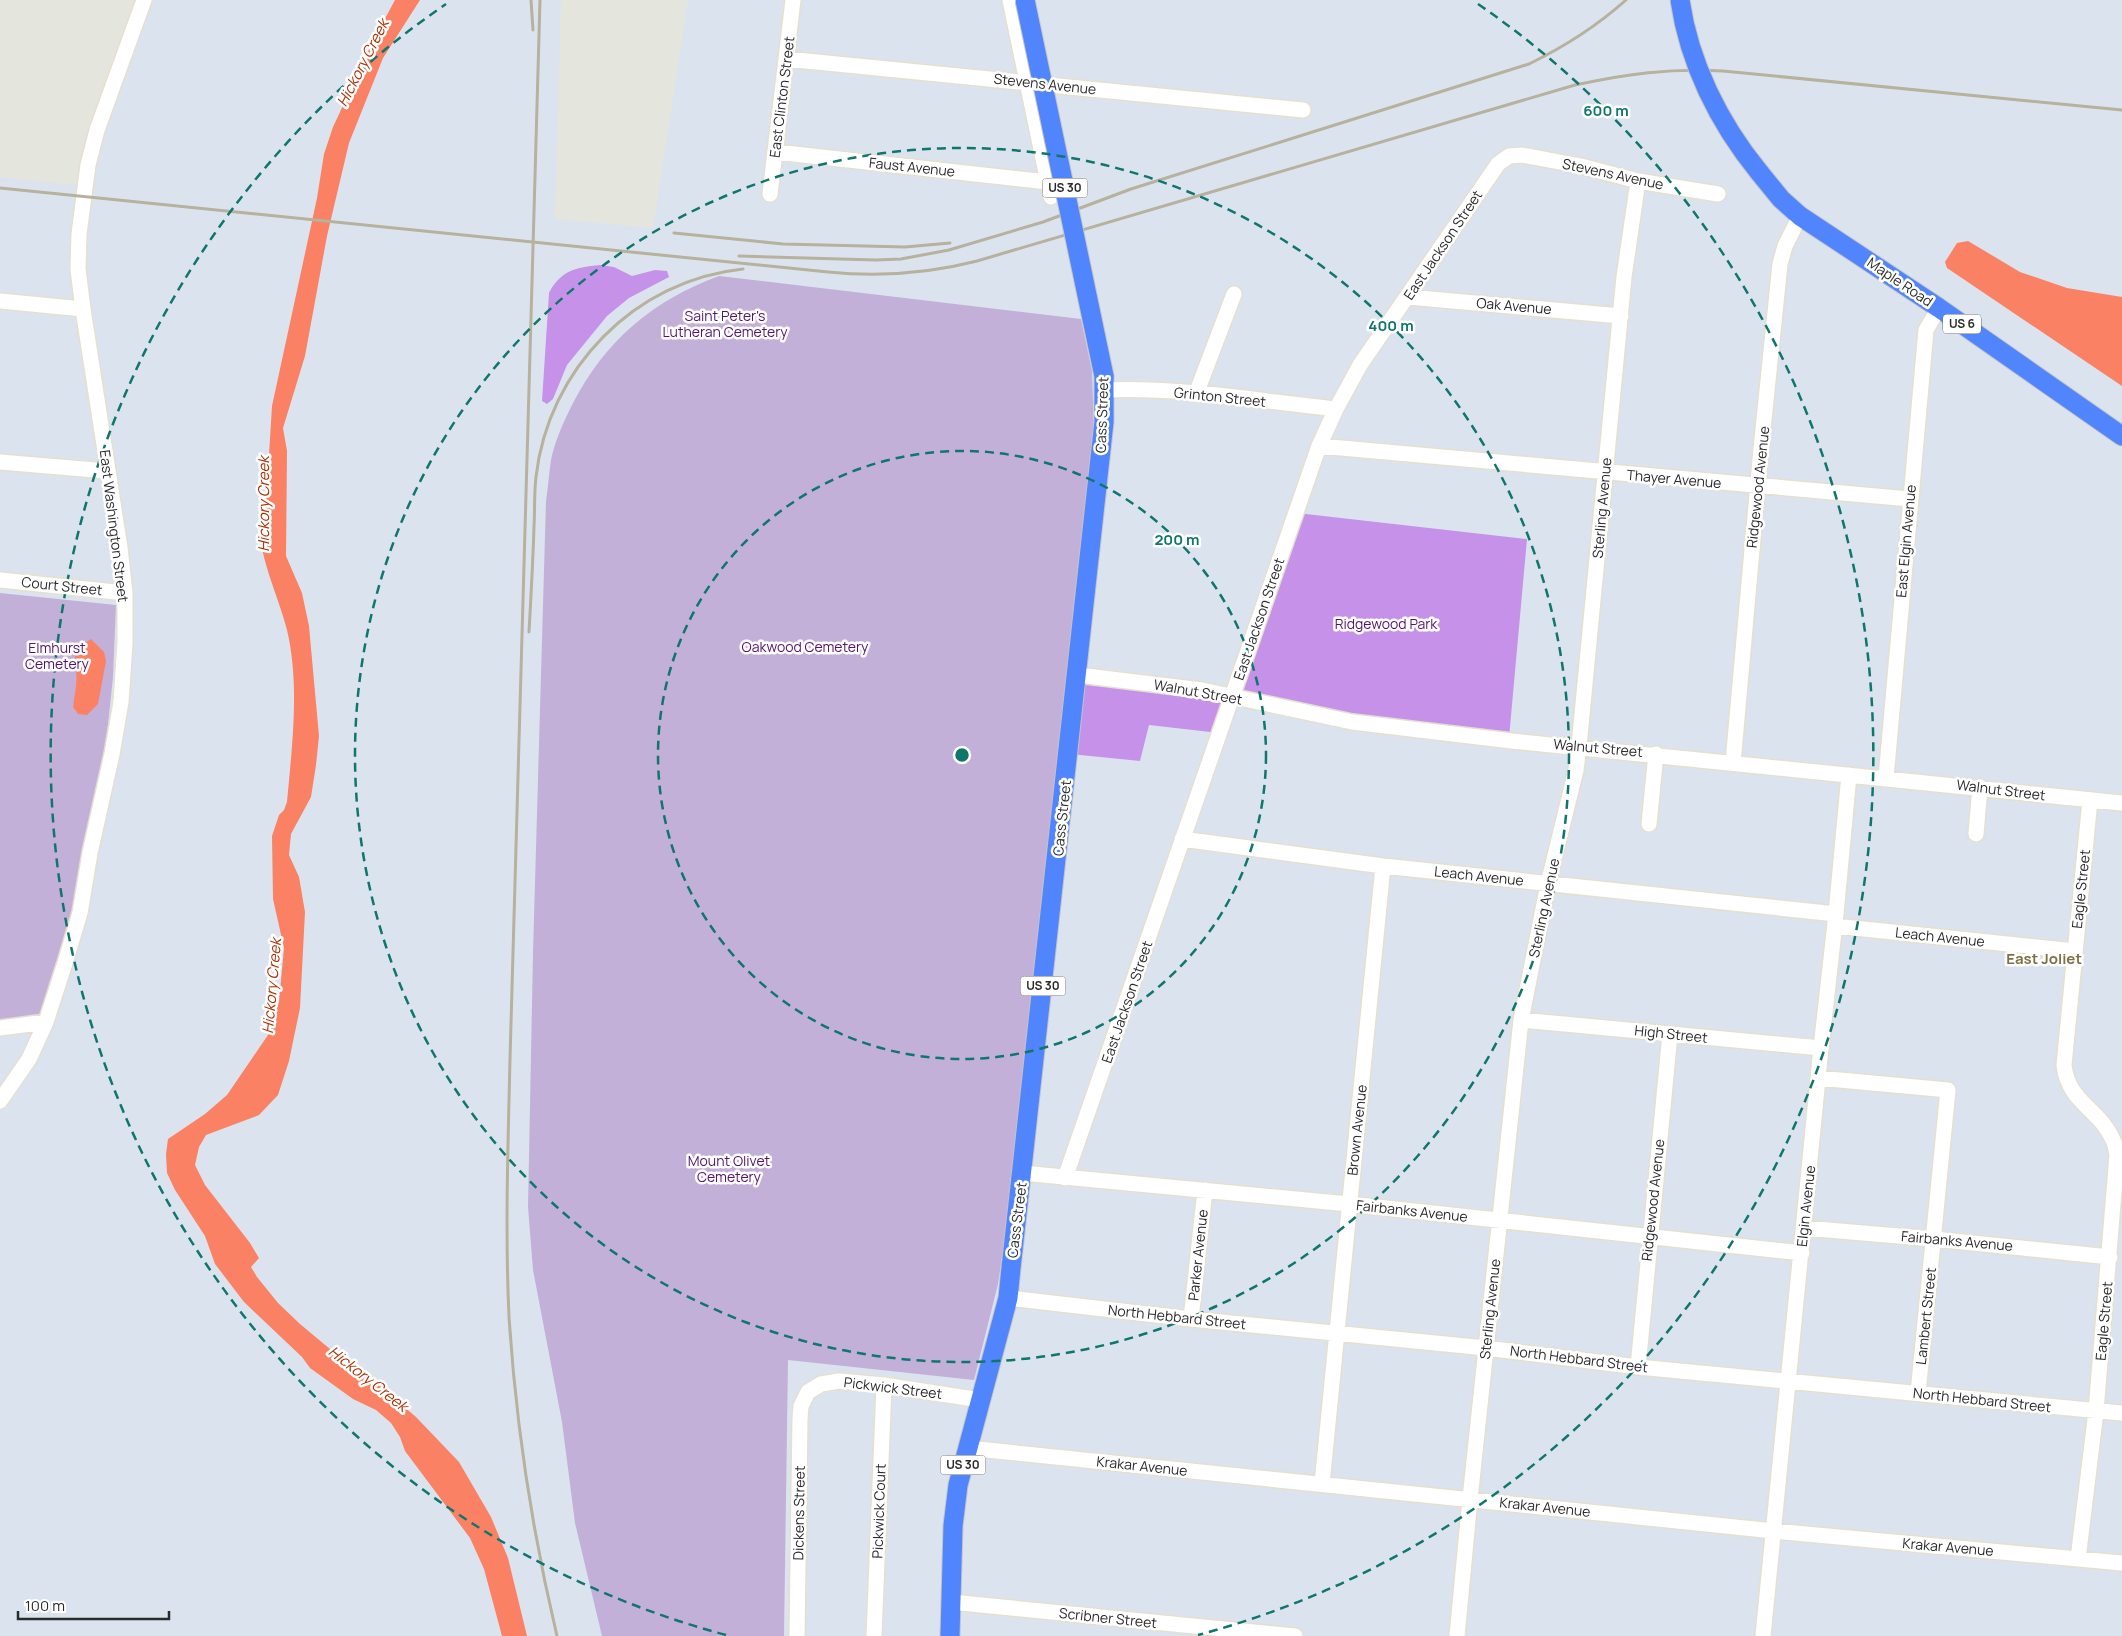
<svg xmlns="http://www.w3.org/2000/svg" width="2122" height="1636" font-family="Manrope,sans-serif">
<rect width="100%" height="100%" fill="#dbe4ee"/>
<!-- industrial -->
<path fill="#e4e5dc" d="M 0,0 L 139,0 L 82,186 L 0,177 Z
M 561,0 L 688,0 L 653,228 L 555,219 Z"/>
<!-- green -->
<path fill="#c692e9" d="M 600,265 L 614,267 L 632,276 L 655,270 L 667,271 L 669,277 L 629,298 L 607,316 L 567,365 L 553,399 L 547,404 L 542,401 L 549,293 C 560,271 576,267 600,265 Z
M 1297,513 L 1527,539 L 1509,738 L 1233,697 Z
M 1079,676 L 1232,698 L 1219,733 L 1149,725 L 1140,761 L 1070,754 Z"/>
<!-- cemetery -->
<path fill="#c3b0d9" d="M 719,276 L 1081,319 L 1092,371 L 1094,433 L 1005,1237 L 998,1284 L 974,1380 L 788,1360 L 784,1636 L 602,1636 L 575,1523 L 562,1422 L 533,1270 L 528,1207 L 533,952 L 546,501 C 548,488 549,473 551,460 C 555,440 564,421 573,403 C 606,340 652,301 719,276 Z
M 0,593 L 116,605 L 113,677 L 106,744 L 76,913 L 44,1018 L 0,1024 Z"/>
<!-- water -->
<path fill="#fa8164" d="M 395,0 L 420,0 L 383,58 L 349,143 L 327,236 L 305,356 L 283,428 L 287,451 L 286,556 L 302,593 L 309,626 L 319,736 L 316,765 L 311,797 L 291,834 L 289,855 L 299,877 L 305,912 L 300,1008 L 289,1061 L 278,1095 L 259,1115 L 206,1135 L 199,1147 L 195,1165 L 205,1185 L 250,1243 L 259,1258 L 251,1267 L 257,1277 L 278,1303 L 300,1324 L 348,1364 L 367,1375 L 416,1417 L 459,1462 L 491,1517 L 508,1558 L 527,1636 L 502,1636 L 484,1569 L 470,1538 L 405,1451 L 400,1437 L 391,1423 L 376,1410 L 353,1399 L 310,1368 L 302,1357 L 244,1302 L 215,1264 L 205,1236 L 175,1190 L 167,1173 L 166,1154 L 168,1139 L 205,1114 L 227,1095 L 268,1035 L 279,1002 L 284,948 L 273,899 L 272,836 L 279,815 L 284,810 L 287,802 C 292,746 300,685 287,630 C 280,603 269,579 263,553 L 272,406 L 317,198 L 324,154 L 333,127 L 373,41 Z
M 1968,241 L 2020,272 L 2067,288 L 2122,297 L 2122,386 L 1947,268 L 1945,262 L 1957,243 Z
M 91,639 L 104,652 L 106,661 L 98,704 L 87,715 L 78,714 L 73,707 C 74,696 78,683 76,671 C 76,663 74,658 75,650 Z"/>
<g fill="none" stroke-linecap="round" stroke-linejoin="round">
<!-- minor casing -->
<g stroke="#e5dfd0" stroke-width="18">
<path id="minor" d="M 1010,0 L 1051,197
M 786,59 L 1303,110
M 776,152 L 1048,182
M 770,194 L 793,0
M 1408,297 L 1621,316
M 0,301 L 83,309
M 1105,390 C 1182,387 1259,401 1336,409
M 1196,394 L 1234,294
M 1319,446 L 1910,499
M 0,462 L 107,471
M 0,580 L 125,593
M 1078,675 L 1202,690 L 1352,722 L 1512,741 L 2122,803
M 1733,763 L 1761,449 L 1780,264 L 1785,246 L 1800,216
M 1886,778 L 1926,330 L 1939,308
M 1649,824 L 1656,754
M 1976,834 L 1980,787
M 1182,839 L 1383,866 L 1836,914
M 1835,926 L 2075,951
M 1521,1020 L 1821,1048
M 0,1028 L 46,1022
M 1818,1078 L 1948,1090 L 1918,1393
M 0,1101 L 29,1059 L 46,1022 L 65,963 L 80,913 L 90,853 L 112,754 L 121,702 L 125,643 L 125,593 L 120,548 L 83,309 L 78,269 L 79,234 L 88,165 L 97,130 L 144,0
M 1022,1173 L 1349,1204 L 1802,1253
M 1065,1178 L 1319,446 L 1336,409 L 1360,365 L 1498,164 L 1509,156 L 1522,155 L 1581,166 L 1638,181 L 1718,194
M 1804,1228 L 1934,1239 L 2110,1257
M 1008,1298 L 1191,1319 L 1486,1348 L 1638,1367 L 2122,1413
M 1191,1319 L 1205,1190
M 1638,1367 L 1670,1034
M 968,1448 L 1774,1531 L 2122,1563
M 1322,1484 L 1383,866
M 2078,1559 L 2096,1411 L 2117,1155 C 2116,1150 2115,1144 2113,1140 C 2100,1109 2068,1103 2064,1065 L 2090,800
M 951,1602 L 1295,1636
M 797,1636 L 800,1419 L 801,1406 L 808,1392 L 821,1384 L 839,1381 L 884,1385 L 980,1400
M 874,1636 L 884,1385
M 1457,1636 L 1470,1499 L 1521,1020 L 1548,884 L 1576,770 L 1579,746 L 1624,277 L 1638,181
M 1763,1636 L 1821,1048 L 1836,914 L 1849,775"/>
</g>
<!-- major casing -->
<g stroke="#c3c3c3" stroke-width="21">
<path id="major" d="M 1759,172 L 1781,199 L 1800,216 L 1939,308 L 2122,436
M 950,1636 L 953,1526 L 958,1485 L 1008,1298 L 1011,1268 L 1104,422 L 1104,376"/>
</g>
<!-- minor -->
<use href="#minor" stroke="#fff" stroke-width="15"/>
<!-- major -->
<use href="#major" stroke="#5085fd" stroke-width="19"/>
<!-- rail -->
<path stroke="#b7b19d" stroke-width="3" d="M 531,0 L 533,30
M 540,0 L 510,1059 C 508,1145 505,1231 509,1317 C 516,1425 532,1531 557,1636
M 0,188 L 828,272 C 879,277 927,274 977,261 L 1575,85 C 1627,74 1669,68 1723,71 L 2122,110
M 674,233 L 783,244 L 905,247 L 950,243
M 739,256 L 876,260 L 901,259 L 949,250 L 1043,222 L 1131,189 L 1529,64 C 1564,47 1597,26 1626,0
M 529,632 C 531,596 533,561 534,526 C 535,510 534,493 536,477 C 548,369 635,280 743,269"/>
<!-- major-bridge casing -->
<g stroke="#c3c3c3" stroke-width="21" stroke-linecap="butt">
<path id="major-bridge" d="M 1025,0 L 1104,376
M 1680,0 C 1689,63 1719,123 1759,172"/>
</g>
<!-- major-bridge -->
<use href="#major-bridge" stroke="#5085fd" stroke-width="19"/>
</g>
<!-- distance rings -->
<g fill="none" stroke="#0f766e" stroke-width="2.5" stroke-dasharray="9 6">
<circle cx="962" cy="755" r="304"/>
<circle cx="962" cy="755" r="607"/>
<path d="M726 1635A911 911 0 0 1 446 4M1478 4A911 911 0 0 1 1198 1635"/>
</g>
<g text-anchor="middle" stroke-width="5" stroke-linejoin="round" paint-order="stroke">
<!-- shield labels -->
<g fill="#fff" stroke="#6a6a6a" stroke-width="1">
<rect x="1042.5" y="178.5" width="45" height="19" rx="4"/>
<rect x="1943" y="314.5" width="38" height="19" rx="4"/>
<rect x="1020.5" y="976.5" width="45" height="19" rx="4"/>
<rect x="940.5" y="1455.5" width="45" height="19" rx="4"/>
</g>
<g font-size="12" font-weight="bold" fill="#2a2a2a">
<text x="1065" y="192">US 30</text>
<text x="1962" y="328">US 6</text>
<text x="1043" y="990">US 30</text>
<text x="963" y="1469">US 30</text>
</g>
<!-- street labels -->
<g font-size="14" fill="#2a2a2a" stroke="#fff">
<text transform="translate(1045 84) rotate(6)" y="5">Stevens Avenue</text>
<text transform="translate(782 97) rotate(-83)" y="5">East Clinton Street</text>
<text transform="translate(912 167) rotate(6)" y="5">Faust Avenue</text>
<text transform="translate(1613 174) rotate(12)" y="5">Stevens Avenue</text>
<text transform="translate(1443 245) rotate(-56)" y="5">East Jackson Street</text>
<text transform="translate(1900 282) rotate(34)" y="5">Maple Road</text>
<text transform="translate(1514 306) rotate(5)" y="5">Oak Avenue</text>
<text transform="translate(1220 397) rotate(6)" y="5">Grinton Street</text>
<text transform="translate(1102 415) rotate(-88)" y="5">Cass Street</text>
<text transform="translate(1674 479) rotate(5)" y="5">Thayer Avenue</text>
<text transform="translate(1758 487) rotate(-84)" y="5">Ridgewood Avenue</text>
<text transform="translate(1602 508) rotate(-85)" y="5">Sterling Avenue</text>
<text transform="translate(114 526) rotate(83)" y="5">East Washington Street</text>
<text transform="translate(1906 541) rotate(-85)" y="5">East Elgin Avenue</text>
<text transform="translate(62 586) rotate(6)" y="5">Court Street</text>
<text transform="translate(1259 619) rotate(-71)" y="5">East Jackson Street</text>
<text transform="translate(1198 692) rotate(10)" y="5">Walnut Street</text>
<text transform="translate(1598 748) rotate(5)" y="5">Walnut Street</text>
<text transform="translate(2001 790) rotate(7)" y="5">Walnut Street</text>
<text transform="translate(1062 818) rotate(-84)" y="5">Cass Street</text>
<text transform="translate(1479 876) rotate(6)" y="5">Leach Avenue</text>
<text transform="translate(2081 889) rotate(-84)" y="5">Eagle Street</text>
<text transform="translate(1544 908) rotate(-78)" y="5">Sterling Avenue</text>
<text transform="translate(1940 937) rotate(6)" y="5">Leach Avenue</text>
<text transform="translate(1127 1002) rotate(-71)" y="5">East Jackson Street</text>
<text transform="translate(1671 1034) rotate(6)" y="5">High Street</text>
<text transform="translate(1357 1130) rotate(-84)" y="5">Brown Avenue</text>
<text transform="translate(1653 1200) rotate(-84)" y="5">Ridgewood Avenue</text>
<text transform="translate(1806 1206) rotate(-84)" y="5">Elgin Avenue</text>
<text transform="translate(1412 1211) rotate(6)" y="5">Fairbanks Avenue</text>
<text transform="translate(1017 1220) rotate(-83)" y="5">Cass Street</text>
<text transform="translate(1957 1241) rotate(5)" y="5">Fairbanks Avenue</text>
<text transform="translate(1198 1255) rotate(-84)" y="5">Parker Avenue</text>
<text transform="translate(1490 1309) rotate(-84)" y="5">Sterling Avenue</text>
<text transform="translate(1926 1316) rotate(-84)" y="5">Lambert Street</text>
<text transform="translate(1177 1317) rotate(6)" y="5">North Hebbard Street</text>
<text transform="translate(2104 1321) rotate(-85)" y="5">Eagle Street</text>
<text transform="translate(1579 1359) rotate(7)" y="5">North Hebbard Street</text>
<text transform="translate(893 1388) rotate(7)" y="5">Pickwick Street</text>
<text transform="translate(1982 1400) rotate(6)" y="5">North Hebbard Street</text>
<text transform="translate(1142 1466) rotate(6)" y="5">Krakar Avenue</text>
<text transform="translate(1545 1507) rotate(6)" y="5">Krakar Avenue</text>
<text transform="translate(879 1511) rotate(-88)" y="5">Pickwick Court</text>
<text transform="translate(799 1513) rotate(-89)" y="5">Dickens Street</text>
<text transform="translate(1948 1547) rotate(5)" y="5">Krakar Avenue</text>
<text transform="translate(1108 1618) rotate(6)" y="5">Scribner Street</text>
</g>
<!-- park labels -->
<g font-size="14" fill="#55136e" stroke="#fff">
<text x="725" y="321">Saint Peter's<tspan x="725" dy="16">Lutheran Cemetery</tspan></text>
<text x="1386" y="629">Ridgewood Park</text>
<text x="805" y="652">Oakwood Cemetery</text>
<text x="57" y="653">Elmhurst<tspan x="57" dy="16">Cemetery</tspan></text>
<text x="729" y="1166">Mount Olivet<tspan x="729" dy="16">Cemetery</tspan></text>
</g>
<!-- water labels -->
<g font-size="15" font-style="italic" fill="#a82f01" stroke="#fff">
<text transform="translate(363 63) rotate(-63)" y="5">Hickory Creek</text>
<text transform="translate(264 504) rotate(-90)" y="5">Hickory Creek</text>
<text transform="translate(272 986) rotate(-85)" y="5">Hickory Creek</text>
<text transform="translate(368 1379) rotate(38)" y="5">Hickory Creek</text>
</g>
<!-- neighbourhood labels -->
<g font-size="15" font-weight="bold" fill="#7f7146" stroke="#fff">
<text x="2044" y="964">East Joliet</text>
</g>
</g>
<circle cx="962" cy="755" r="8" fill="#0f766e" stroke="#fff" stroke-width="2.5"/>
<g font-size="15" text-anchor="middle" font-weight="bold" fill="#0f766e" stroke="#fff" stroke-width="5" stroke-linejoin="round" paint-order="stroke">
<text x="1606" y="116">600 m</text>
<text x="1391" y="331">400 m</text>
<text x="1177" y="545">200 m</text>
</g>
<!-- scale -->
<path d="M18 1611v8h151v-8" fill="none" stroke="#2a2a2a" stroke-width="2.5"/>
<text x="25" y="1611" font-size="15" fill="#2a2a2a" stroke="#ffffff" stroke-width="4" paint-order="stroke">100 m</text>
</svg>
